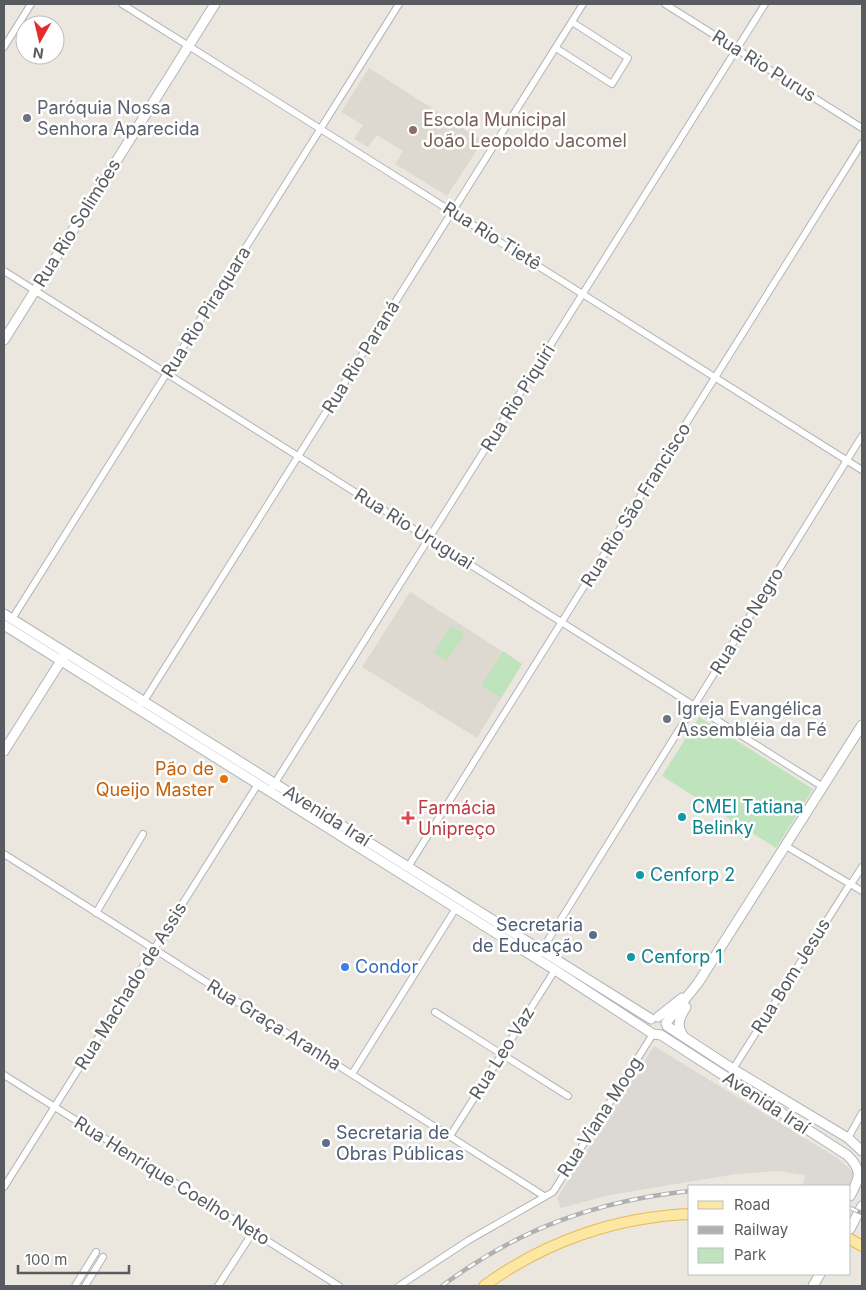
<svg xmlns="http://www.w3.org/2000/svg" width="866" height="1290" font-family="Inter,sans-serif">
<rect width="100%" height="100%" fill="#ebe7df"/>
<!-- industrial -->
<path fill="#dcd9d4" d="M 654,1046 L 839,1159 L 853,1172 L 854,1177 L 850,1186 L 803,1186 L 805,1175 L 778,1171 L 737,1174 L 610,1195 L 561,1208 L 557,1198 Z"/>
<!-- education -->
<path fill="#ddd9d0" d="M 369,68 L 483,141 L 447,196 L 395,164 L 403,151 L 377,135 L 368,147 L 354,139 L 363,125 L 341,112 Z
M 410,592 L 522,664 L 477,738 L 362,667 Z"/>
<!-- green -->
<path fill="#bfe3bc" d="M 452,625 L 465,634 L 446,661 L 433,652 Z
M 503,651 L 522,664 L 501,698 L 481,686 Z
M 699,717 L 813,789 L 776,848 L 662,776 Z"/>
<g fill="none" stroke-linecap="round" stroke-linejoin="round">
<!-- street casing -->
<g stroke="#b2b6ba" stroke-width="8">
<path id="street" d="M 122,4 L 862,470
M 665,4 L 862,128
M 4,47 L 31,4
M 556,48 L 612,84 L 628,58 L 572,22
M 4,271 L 823,787
M 12,619 L 399,4
M 137,708 L 144,701 L 583,4
M 273,786 L 765,4
M 786,846 L 862,891
M 4,854 L 544,1196
M 408,867 L 862,143
M 851,884 L 862,867
M 96,913 L 143,834
M 540,953 L 862,436
M 435,1012 L 568,1096
M 733,1069 L 850,884
M 352,1074 L 456,908
M 4,1075 L 339,1286
M 450,1136 L 555,970
M 848,1138 L 862,1113
M 4,1187 L 258,784
M 75,1286 L 96,1252
M 85,1286 L 103,1257
M 218,1286 L 253,1232
M 399,1286 L 469,1240 L 553,1192 L 653,1034"/>
</g>
<!-- secondary casing -->
<g stroke="#b1b5ba" stroke-width="11">
<path id="secondary" d="M 4,340 L 215,4
M 4,614 L 651,1019
M 4,625 L 555,970 L 653,1034 L 661,1035 L 847,1155 C 864,1171 859,1179 850,1196
M 4,751 L 64,656
M 658,1017 L 682,998
M 666,1023 L 698,983 L 862,725
M 667,1026 L 733,1069 L 848,1138 L 862,1151
M 684,1037 C 676,1026 679,1018 686,1007
M 850,1229 L 862,1206
M 813,1286 L 820,1274"/>
</g>
<!-- primary casing -->
<g stroke="#ecb757" stroke-width="12">
<path id="primary" d="M 850,1239 L 862,1246
M 484,1286 C 544,1242 615,1217 690,1214"/>
</g>
<!-- street -->
<use href="#street" stroke="#fff" stroke-width="6"/>
<!-- secondary -->
<use href="#secondary" stroke="#fff" stroke-width="9"/>
<!-- primary -->
<use href="#primary" stroke="#fce7a3" stroke-width="10"/>
<!-- rail casing -->
<g stroke="#afb0b0" stroke-width="4.5">
<path id="rail" d="M 850,1208 L 862,1213
M 442,1286 C 518,1229 596,1201 690,1191"/>
</g>
<!-- rail -->
<use href="#rail" stroke="#fff" stroke-width="2.5" stroke-dasharray="8" stroke-linecap="butt"/>
</g>
<!-- markers -->
<g fill="#6b7280" stroke="#fff" stroke-width="2">
<circle cx="27" cy="118" r="5"/>
<circle cx="667" cy="719" r="5"/>
</g>
<circle fill="#8d6e63" stroke="#fff" stroke-width="2" cx="413" cy="130" r="5"/>
<circle fill="#e8710a" stroke="#fff" stroke-width="2" cx="224" cy="779" r="5"/>
<g fill="#0f9aa8" stroke="#fff" stroke-width="2">
<circle cx="682" cy="817" r="5"/>
<circle cx="640" cy="875" r="5"/>
<circle cx="631" cy="957" r="5"/>
</g>
<path fill="#e0444e" stroke="#fff" stroke-width="2" d="M405.5 810.5h5v5h5v5h-5v5h-5v-5h-5v-5h5z"/>
<g fill="#5c6f8a" stroke="#fff" stroke-width="2">
<circle cx="593" cy="935" r="5"/>
<circle cx="326" cy="1143" r="5"/>
</g>
<circle fill="#3f7fe0" stroke="#fff" stroke-width="2" cx="345" cy="967" r="5"/>
<g text-anchor="middle" stroke-width="5" stroke-linejoin="round" paint-order="stroke">
<!-- street labels -->
<g font-size="18" fill="#585c60" stroke="#fff">
<text transform="translate(764 66) rotate(32)" y="6">Rua Rio Purus</text>
<text transform="translate(77 223) rotate(-58)" y="6">Rua Rio Solimões</text>
<text transform="translate(492 236) rotate(32)" y="6">Rua Rio Tietê</text>
<text transform="translate(206 312) rotate(-58)" y="6">Rua Rio Piraquara</text>
<text transform="translate(361 357) rotate(-58)" y="6">Rua Rio Paraná</text>
<text transform="translate(518 398) rotate(-58)" y="6">Rua Rio Piquiri</text>
<text transform="translate(636 505) rotate(-58)" y="6">Rua Rio São Francisco</text>
<text transform="translate(414 529) rotate(32)" y="6">Rua Rio Uruguai</text>
<text transform="translate(747 621) rotate(-58)" y="6">Rua Rio Negro</text>
<text transform="translate(327 816) rotate(32)" y="6">Avenida Iraí</text>
<text transform="translate(791 976) rotate(-58)" y="6">Rua Bom Jesus</text>
<text transform="translate(131 986) rotate(-58)" y="6">Rua Machado de Assis</text>
<text transform="translate(274 1025) rotate(32)" y="6">Rua Graça Aranha</text>
<text transform="translate(502 1053) rotate(-58)" y="6">Rua Leo Vaz</text>
<text transform="translate(766 1103) rotate(33)" y="6">Avenida Iraí</text>
<text transform="translate(600 1117) rotate(-57)" y="6">Rua Viana Moog</text>
<text transform="translate(172 1181) rotate(32)" y="6">Rua Henrique Coelho Neto</text>
</g>
<!-- worship labels -->
<g font-size="18" fill="#5b616d" stroke="#fff" text-anchor="start">
<text x="37" y="114">Paróquia Nossa<tspan x="37" dy="21">Senhora Aparecida</tspan></text>
<text x="677" y="715">Igreja Evangélica<tspan x="677" dy="21">Assembléia da Fé</tspan></text>
</g>
<!-- education labels -->
<g font-size="18" fill="#785e54" stroke="#fff" text-anchor="start">
<text x="423" y="126">Escola Municipal<tspan x="423" dy="21">João Leopoldo Jacomel</tspan></text>
</g>
<!-- food labels -->
<g font-size="18" fill="#c56008" stroke="#fff" text-anchor="end">
<text x="214" y="775">Pão de<tspan x="214" dy="21">Queijo Master</tspan></text>
</g>
<!-- culture labels -->
<g font-size="18" fill="#0d838f" stroke="#fff" text-anchor="start">
<text x="692" y="813">CMEI Tatiana<tspan x="692" dy="21">Belinky</tspan></text>
<text x="650" y="881">Cenforp 2</text>
<text x="641" y="963">Cenforp 1</text>
</g>
<!-- health labels -->
<g font-size="18" fill="#be3a42" stroke="#fff" text-anchor="start">
<text x="418" y="814">Farmácia<tspan x="418" dy="21">Unipreço</tspan></text>
</g>
<!-- service labels -->
<g font-size="18" fill="#4e5e75" stroke="#fff" text-anchor="end">
<text x="583" y="931">Secretaria<tspan x="583" dy="21">de Educação</tspan></text>
<text x="336" y="1139" text-anchor="start">Secretaria de<tspan x="336" dy="21">Obras Públicas</tspan></text>
</g>
<!-- shop labels -->
<g font-size="18" fill="#366cbe" stroke="#fff" text-anchor="start">
<text x="355" y="973">Condor</text>
</g>
</g>
<!-- border -->
<rect width="866" height="1290" fill="none" stroke="#585c60" stroke-width="10"/>
<!-- legend -->
<rect x="688" y="1185" width="162" height="90" fill="#ffffff" stroke="#bcbebf"/>
<rect x="698" y="1201" width="25" height="8" fill="#fce7a3" stroke="#bcbebf"/>
<text x="734" y="1210" font-size="15" fill="#585c60">Road</text>
<rect x="698" y="1226" width="25" height="8" fill="#afb0b0" stroke="#bcbebf"/>
<text x="734" y="1235" font-size="15" fill="#585c60">Railway</text>
<rect x="698" y="1248" width="25" height="15" fill="#bfe3bc" stroke="#bcbebf"/>
<text x="734" y="1260" font-size="15" fill="#585c60">Park</text>
<!-- north arrow -->
<g transform="translate(40 40) rotate(188)"><circle r="24" fill="#ffffff" stroke="#bcbebf"/>
<path d="M0-4L9 19L0 12L-9 19Z" fill="#e32d2d"/>
<text y="-8" font-size="14" font-weight="bold" text-anchor="middle" fill="#585c60">N</text>
</g>
<!-- scale -->
<path d="M18 1265v8h111v-8" fill="none" stroke="#585c60" stroke-width="2.5"/>
<text x="25" y="1265" font-size="15" fill="#585c60" stroke="#ffffff" stroke-width="4" paint-order="stroke">100 m</text>
</svg>
